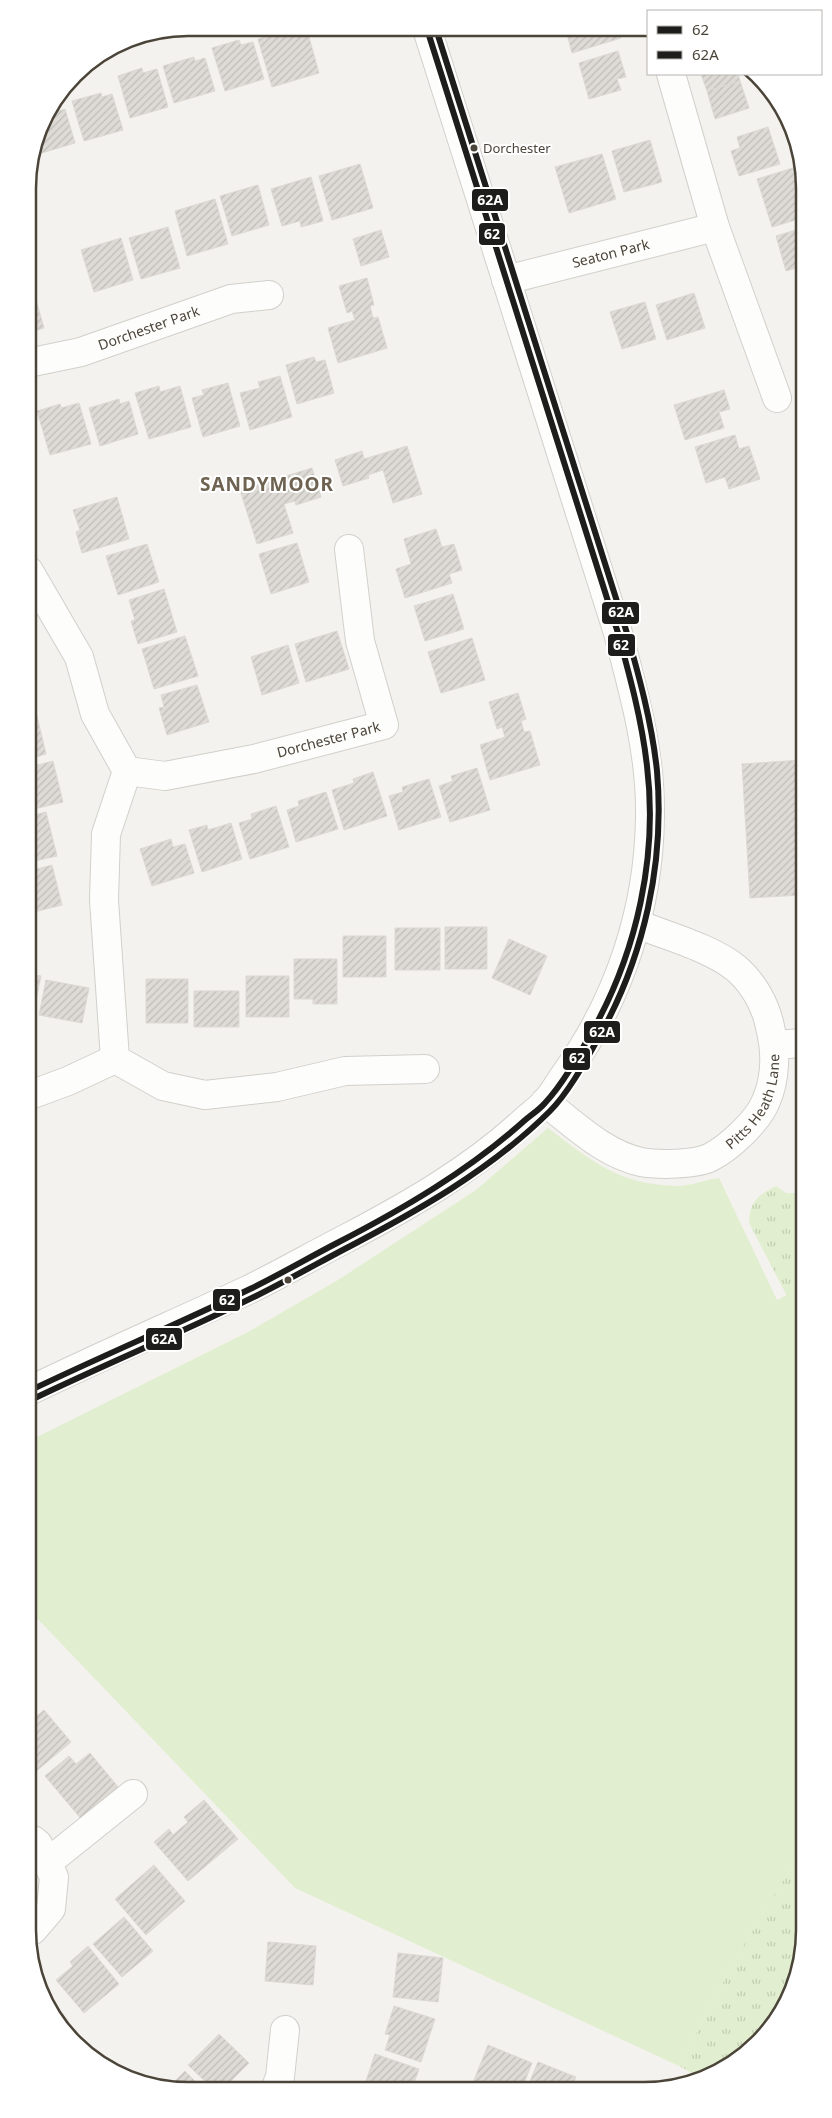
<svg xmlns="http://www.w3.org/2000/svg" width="832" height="2118" font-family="'Noto Sans',sans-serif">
<defs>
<pattern id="park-tufts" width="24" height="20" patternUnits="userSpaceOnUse" patternTransform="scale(1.25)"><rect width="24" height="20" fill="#e1eecf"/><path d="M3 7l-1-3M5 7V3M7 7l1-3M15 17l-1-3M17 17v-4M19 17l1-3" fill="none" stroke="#c3cdb2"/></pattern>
<pattern id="building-hatch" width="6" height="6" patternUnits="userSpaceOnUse" patternTransform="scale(1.25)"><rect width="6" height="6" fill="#dedbd6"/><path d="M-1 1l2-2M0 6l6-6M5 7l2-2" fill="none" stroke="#c0bdb8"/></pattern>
</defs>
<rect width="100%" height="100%" fill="#f4f2ee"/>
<!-- grass -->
<path fill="#e1eecf" d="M 548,1128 C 591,1161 620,1185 677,1186 C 690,1186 705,1180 719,1178 L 777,1300 L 802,1287 L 804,1846 L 736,1958 L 679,2066 L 295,1888 L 32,1613 L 31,1440 L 248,1332 L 338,1280 L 476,1190 Z"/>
<!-- park -->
<path fill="url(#park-tufts)" d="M 776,1186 L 786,1193 L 800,1193 L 802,1192 L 802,1287 L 787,1296 L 749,1223 C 749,1202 758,1195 776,1186 Z
M 804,1846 L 804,1940 L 792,1991 L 765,2036 L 724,2069 L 702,2078 L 679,2066 L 736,1958 Z"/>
<!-- building -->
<path fill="url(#building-hatch)" stroke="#dcd9d4" d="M 307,30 L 319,73 L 272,87 L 258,39 L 285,31 L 287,36 Z
M 566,30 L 619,30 L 621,38 L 572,53 Z
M 239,40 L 241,45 L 253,42 L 264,79 L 225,91 L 212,48 Z
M 618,51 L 626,77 L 617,79 L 621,90 L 589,99 L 579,63 Z
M 194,57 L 195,61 L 205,58 L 215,91 L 174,103 L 163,66 Z
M 142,68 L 143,73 L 157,69 L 168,107 L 130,118 L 118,76 Z
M 701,74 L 738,74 L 740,81 L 707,91 Z
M 740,81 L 749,108 L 715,119 L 707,91 Z
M 101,93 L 102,97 L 112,94 L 123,130 L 84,141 L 72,101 Z
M 54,107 L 56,112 L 65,109 L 75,143 L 35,155 L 44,117 L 51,108 Z
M 768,127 L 780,164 L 739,176 L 731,151 L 740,148 L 737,137 Z
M 650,140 L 662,182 L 624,192 L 612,151 Z
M 602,154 L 616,199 L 569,213 L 555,167 Z
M 360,164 L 373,208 L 332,220 L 319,176 Z
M 796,167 L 799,176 L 799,207 L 796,208 L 799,219 L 772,227 L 757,179 Z
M 311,177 L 323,221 L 301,227 L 300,221 L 282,226 L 271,189 Z
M 258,185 L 269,225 L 232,236 L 220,196 Z
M 215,199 L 228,244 L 187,256 L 175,211 Z
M 168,227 L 180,268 L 141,279 L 129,238 Z
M 799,229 L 799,267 L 786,271 L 776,236 Z
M 381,230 L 389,257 L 361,266 L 353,239 Z
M 121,238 L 133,280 L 94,292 L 81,250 Z
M 367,278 L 374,305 L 370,306 L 373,318 L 378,317 L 387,348 L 338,363 L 328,328 L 355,320 L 352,311 L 347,313 L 339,286 Z
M 32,286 L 44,328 L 28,333 L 28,288 Z
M 694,293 L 705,328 L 667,340 L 656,305 Z
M 645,302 L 656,339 L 622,349 L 610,312 Z
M 314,357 L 316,362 L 325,360 L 334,393 L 297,404 L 286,365 Z
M 280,376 L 292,417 L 250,430 L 240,393 L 260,388 L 258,382 Z
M 228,383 L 240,426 L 203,437 L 192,398 L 204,395 L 202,390 Z
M 159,386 L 160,392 L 180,386 L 191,427 L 149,439 L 135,393 Z
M 724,390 L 730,409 L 719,412 L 724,428 L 685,440 L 674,405 Z
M 119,399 L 120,404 L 129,401 L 138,434 L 100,446 L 89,408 Z
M 79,403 L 91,444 L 50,455 L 37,411 L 60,404 L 61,408 Z
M 735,435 L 739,449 L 749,446 L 760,479 L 729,489 L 725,477 L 706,483 L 695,447 Z
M 407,446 L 422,494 L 393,503 L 383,470 L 368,475 L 369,478 L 343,486 L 335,460 L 362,451 L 364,459 Z
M 312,468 L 321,497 L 296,505 L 295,501 L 284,504 L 293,533 L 257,544 L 240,490 L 276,480 L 277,484 L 288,481 L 286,476 Z
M 117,497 L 129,539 L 82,553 L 76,532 L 80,530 L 73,510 Z
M 436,529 L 442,547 L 454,544 L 462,570 L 449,574 L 452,583 L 405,598 L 396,569 L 411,564 L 404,539 Z
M 297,543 L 309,582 L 271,594 L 259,554 Z
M 147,544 L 159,582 L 118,595 L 106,556 Z
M 164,589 L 177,632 L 138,644 L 131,621 L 135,620 L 129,600 Z
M 453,594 L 464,629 L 425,641 L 414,606 Z
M 337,631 L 349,669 L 306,682 L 295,644 Z
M 185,636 L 198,676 L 154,689 L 142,649 Z
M 472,638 L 485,680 L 441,693 L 428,652 Z
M 288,645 L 299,683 L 262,695 L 251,657 Z
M 197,685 L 209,722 L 167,735 L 159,708 L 164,707 L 161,695 Z
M 518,693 L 526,719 L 521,721 L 524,732 L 530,731 L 540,765 L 490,780 L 480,745 L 505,737 L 502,727 L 497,729 L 489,702 Z
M 36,712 L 46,754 L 29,759 L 29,714 Z
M 801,760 L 801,895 L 750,898 L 742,764 Z
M 53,761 L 63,802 L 30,810 L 30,767 Z
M 477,768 L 490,810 L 450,822 L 439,786 L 453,781 L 451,776 Z
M 373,772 L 387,816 L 344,830 L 332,790 L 354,783 L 353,779 Z
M 429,779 L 441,817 L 399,830 L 389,796 L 403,792 L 402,787 Z
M 326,792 L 338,829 L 296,842 L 287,810 L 299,806 L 298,801 Z
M 276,806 L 289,847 L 250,859 L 239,823 L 252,819 L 251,814 Z
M 46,812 L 57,856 L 30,862 L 30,816 Z
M 231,823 L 242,859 L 202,872 L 189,830 L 207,825 L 208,830 Z
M 171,839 L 173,847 L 185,844 L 194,873 L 152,886 L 140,849 Z
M 52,865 L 62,905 L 30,913 L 30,871 Z
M 445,927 L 487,927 L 487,969 L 445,969 Z
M 395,928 L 440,928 L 440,970 L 395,970 Z
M 343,936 L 386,936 L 386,977 L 343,977 Z
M 509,939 L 547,956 L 530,995 L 492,978 Z
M 294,959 L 337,959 L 337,1004 L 313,1004 L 313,999 L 294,999 Z
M 30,974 L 41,976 L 32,1020 L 30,1020 Z
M 246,976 L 289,976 L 289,1017 L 246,1017 Z
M 146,979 L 188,979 L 188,1023 L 146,1023 Z
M 46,980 L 89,988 L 82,1023 L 39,1015 Z
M 194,991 L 239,991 L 239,1027 L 194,1027 Z
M 44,1710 L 71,1742 L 34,1773 L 32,1770 L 32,1720 Z
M 90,1753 L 119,1788 L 82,1820 L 45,1776 L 69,1756 L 76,1764 Z
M 204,1800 L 238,1839 L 188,1881 L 154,1842 L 169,1829 L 173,1835 L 188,1822 L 184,1817 Z
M 154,1865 L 185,1901 L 146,1935 L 115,1899 Z
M 124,1917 L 153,1951 L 122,1977 L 93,1944 Z
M 268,1942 L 316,1946 L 313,1985 L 265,1981 Z
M 88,1946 L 119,1984 L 84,2013 L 56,1980 L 73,1966 L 70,1962 Z
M 398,1953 L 443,1958 L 438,2002 L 393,1997 Z
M 394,2006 L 435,2019 L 421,2062 L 385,2050 L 390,2035 L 385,2034 Z
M 219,2034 L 249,2063 L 225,2087 L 211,2087 L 188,2065 Z
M 488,2045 L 532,2063 L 523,2086 L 472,2085 Z
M 375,2054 L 419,2069 L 413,2086 L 364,2087 Z
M 538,2062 L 576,2077 L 572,2086 L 528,2086 Z
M 185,2071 L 201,2087 L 169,2087 Z"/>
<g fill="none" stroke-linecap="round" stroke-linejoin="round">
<!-- minor casing -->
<g stroke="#d2d0cb" stroke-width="30">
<g id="minor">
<path d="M 671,74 L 715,227 L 777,398"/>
<path id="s1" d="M 506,280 L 715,227"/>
<path id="s2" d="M 28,363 L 81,352 L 231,299 L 269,295"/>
<path d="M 29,571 L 79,657 L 95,714 L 127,771 L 106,834 L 104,900 L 115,1059"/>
<path id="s3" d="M 127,771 L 165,776 L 254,759 L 384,725 L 360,641 L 349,549"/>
<path d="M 775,1045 L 802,1043"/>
<path d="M 30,1095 L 68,1081 L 115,1059 L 163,1086 L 205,1095 L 277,1087 L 345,1071 L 425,1069"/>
<path id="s4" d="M 545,1102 C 574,1124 604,1154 641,1162 C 657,1165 696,1165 711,1157 C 730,1147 758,1121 766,1101 C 776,1078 776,1051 770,1027 C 766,1006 754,984 737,969 C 712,948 667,936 637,924"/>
<path d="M 31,1390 C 103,1355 177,1323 250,1289 C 282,1273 314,1255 347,1238 C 408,1206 469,1171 520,1125 C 528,1117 537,1111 545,1103 C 552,1095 558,1085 564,1076 C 619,1000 649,910 650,816 C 651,753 634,693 618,633 L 427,29"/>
<path d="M 33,1840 L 38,1844 L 54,1877 L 51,1909 L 33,1930"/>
<path d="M 47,1863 L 133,1794"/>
<path d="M 276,2087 L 280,2077 L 285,2030"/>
</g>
</g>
<!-- minor -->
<use href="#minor" stroke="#fdfdfc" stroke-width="28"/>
<!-- bus-1 casing -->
<g stroke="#fff" stroke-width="10">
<path id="bus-1" d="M 31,1390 C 104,1355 178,1324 250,1289 C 279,1275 308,1258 337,1243 C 403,1209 468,1171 524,1121 C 531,1115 539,1110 545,1103 C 563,1084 580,1053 593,1030 C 637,951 658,856 647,766 C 642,721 630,677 618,633 L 427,29"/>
</g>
<!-- bus-2 casing -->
<g stroke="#fff" stroke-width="10">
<path id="bus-2" d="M 35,1398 C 108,1363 183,1332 256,1296 C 284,1282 311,1267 339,1252 C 414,1213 490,1171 550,1111 C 569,1092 586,1060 599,1037 C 644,957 665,863 657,771 C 652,723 639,676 626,630 L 436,29"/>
</g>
<!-- bus-1 -->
<use href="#bus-1" stroke="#1d1d1b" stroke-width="6"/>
<!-- bus-2 -->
<use href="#bus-2" stroke="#1d1d1b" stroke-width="6"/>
</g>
<!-- markers -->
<g fill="#4b4439" stroke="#fff" stroke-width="2">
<circle cx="474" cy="148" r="4.5"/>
<circle cx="288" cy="1280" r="4.5"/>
</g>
<g text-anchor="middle" stroke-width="4" stroke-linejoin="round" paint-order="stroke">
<!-- bus labels -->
<g font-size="13" fill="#4b4439" stroke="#fff" text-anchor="start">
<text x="483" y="153">Dorchester</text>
</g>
<!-- street labels -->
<g font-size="14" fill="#4b4439" stroke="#fff">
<text dy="5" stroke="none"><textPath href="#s1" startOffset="108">Seaton Park</textPath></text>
<text dy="5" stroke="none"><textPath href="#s2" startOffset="126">Dorchester Park</textPath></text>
<text dy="5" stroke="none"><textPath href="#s3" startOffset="206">Dorchester Park</textPath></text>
<text dy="5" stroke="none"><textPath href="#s4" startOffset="259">Pitts Heath Lane</textPath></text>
</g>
<!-- district labels -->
<g font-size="19" font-weight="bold" letter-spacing="1" fill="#6e6250" stroke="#fff">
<text x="267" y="491">SANDYMOOR</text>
</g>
</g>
<!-- crop -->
<path d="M0 0H832V2118H0ZM188 36H644A152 152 0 0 1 796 188V1930A152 152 0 0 1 644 2082H188A152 152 0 0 1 36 1930V188A152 152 0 0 1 188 36Z" fill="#fff" fill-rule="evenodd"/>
<path fill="none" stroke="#4b4439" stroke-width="2.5" d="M188 36H644A152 152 0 0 1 796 188V1930A152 152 0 0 1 644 2082H188A152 152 0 0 1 36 1930V188A152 152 0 0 1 188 36Z"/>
<g stroke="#fff" stroke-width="2">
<rect x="471" y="188" width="38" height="24" rx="5" fill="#1d1d1b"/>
<rect x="478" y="222" width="28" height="24" rx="5" fill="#1d1d1b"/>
<rect x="601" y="601" width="39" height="24" rx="5" fill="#1d1d1b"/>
<rect x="607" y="633" width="29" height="24" rx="5" fill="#1d1d1b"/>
<rect x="583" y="1020" width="38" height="24" rx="5" fill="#1d1d1b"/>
<rect x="562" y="1047" width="29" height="24" rx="5" fill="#1d1d1b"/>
<rect x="212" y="1288" width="29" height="24" rx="5" fill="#1d1d1b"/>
<rect x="145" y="1327" width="38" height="24" rx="5" fill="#1d1d1b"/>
</g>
<g font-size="14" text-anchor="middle" font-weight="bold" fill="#fff">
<text x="490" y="205">62A</text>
<text x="492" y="239">62</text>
<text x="621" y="617">62A</text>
<text x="621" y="650">62</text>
<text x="602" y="1037">62A</text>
<text x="577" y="1063">62</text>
<text x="227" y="1305">62</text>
<text x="164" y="1344">62A</text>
</g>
<!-- legend -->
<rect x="647" y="10" width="175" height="65" fill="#ffffff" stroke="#b7b4b0"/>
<rect x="657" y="26" width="25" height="8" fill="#1d1d1b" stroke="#b7b4b0"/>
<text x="692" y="35" font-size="15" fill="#4b4439">62</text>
<rect x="657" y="51" width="25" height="8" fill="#1d1d1b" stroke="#b7b4b0"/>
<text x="692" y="60" font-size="15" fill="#4b4439">62A</text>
</svg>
